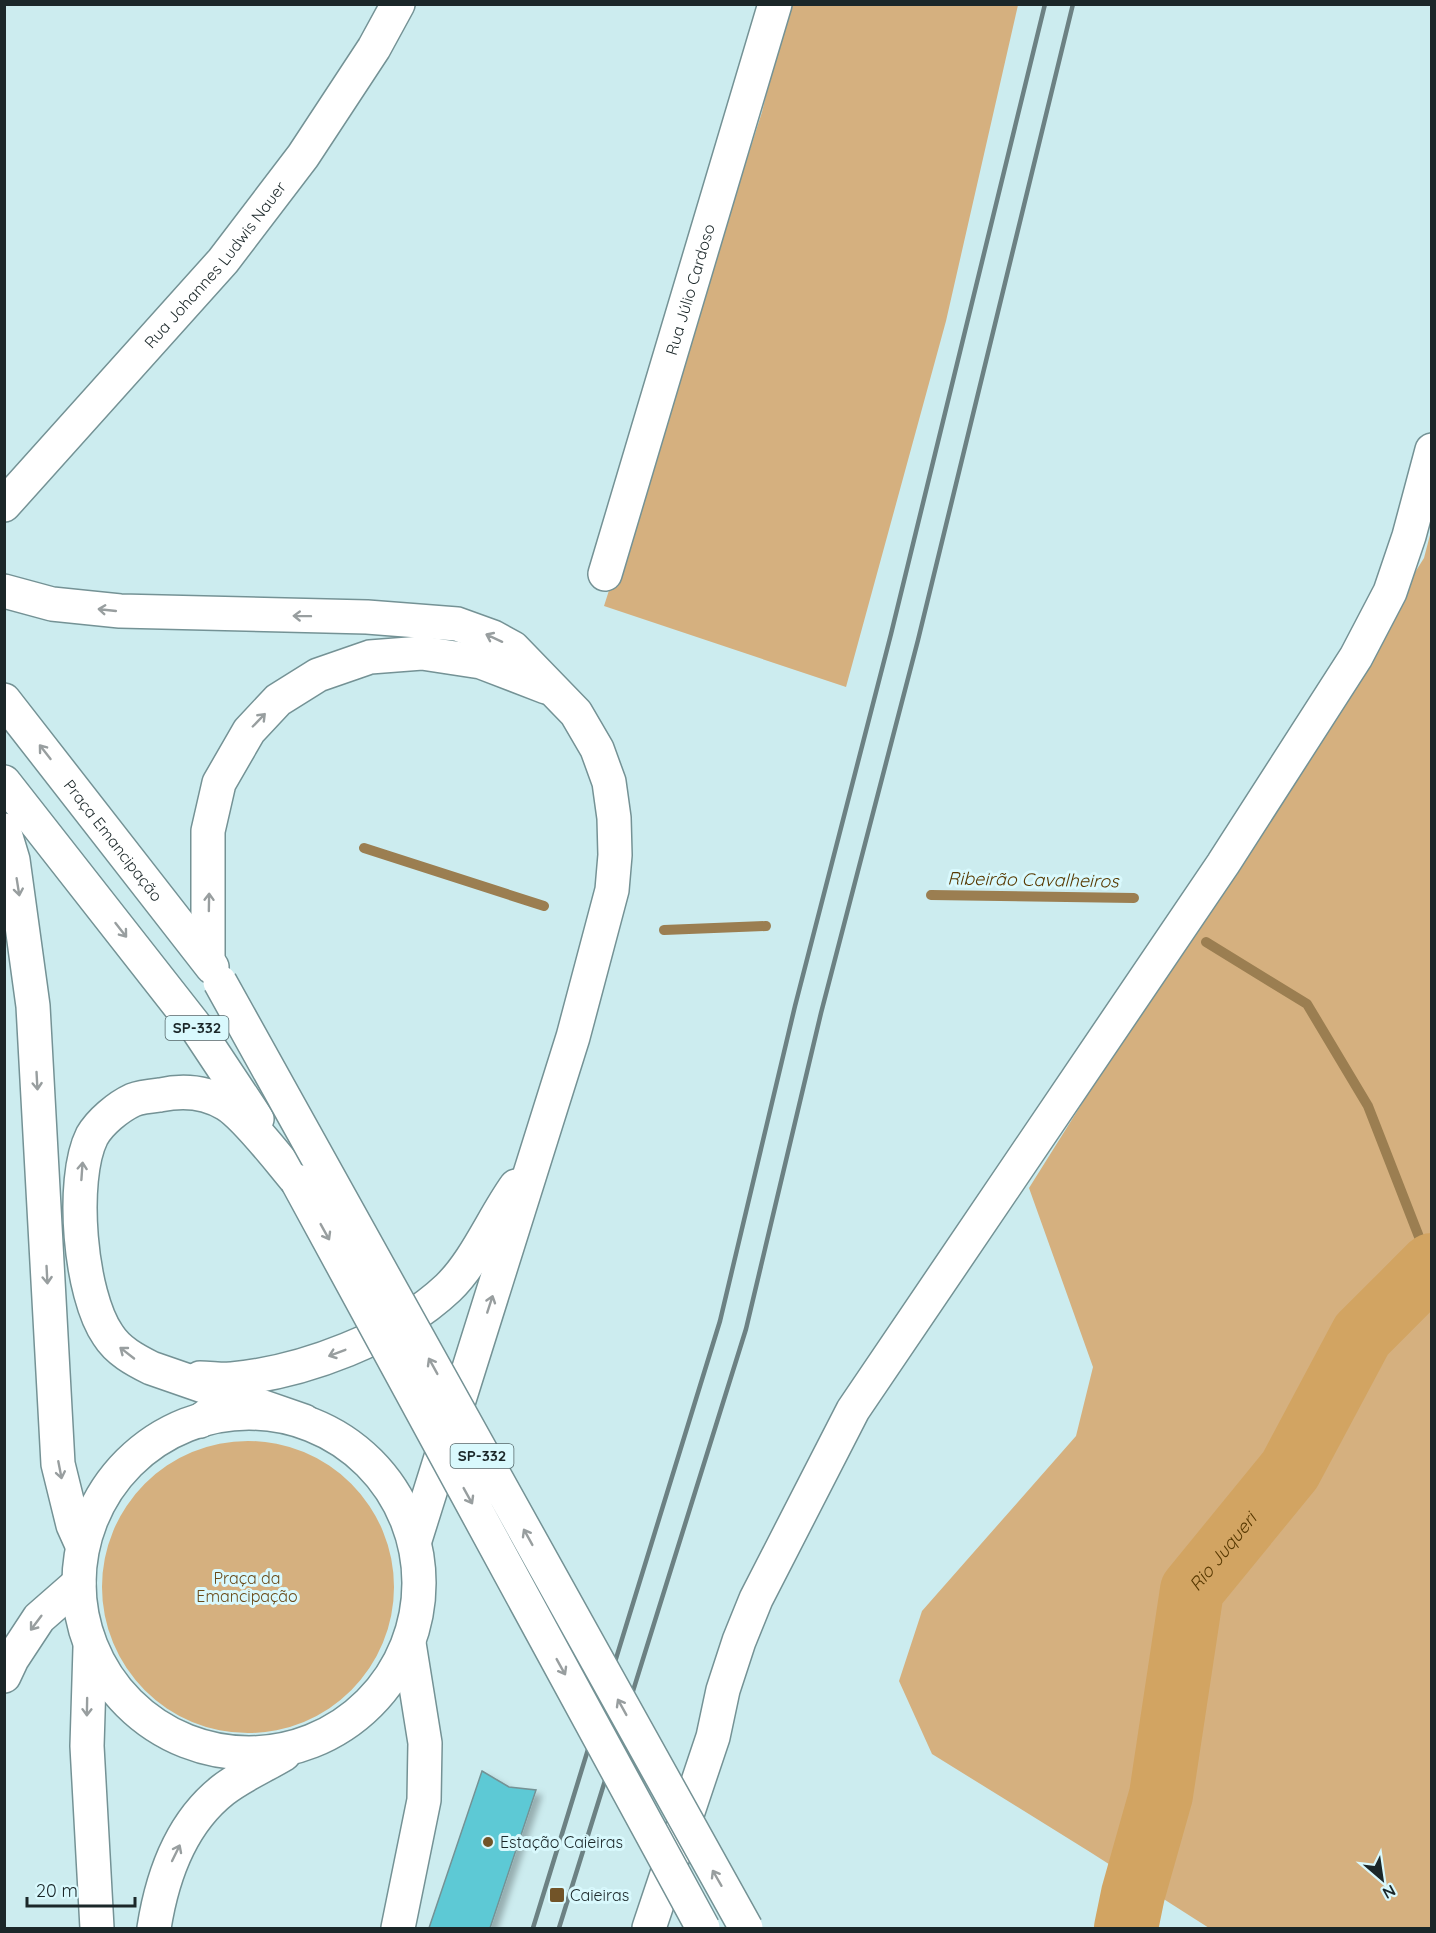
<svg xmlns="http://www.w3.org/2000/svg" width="1436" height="1933" font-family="Quicksand,sans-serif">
<defs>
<filter id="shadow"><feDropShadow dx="5.5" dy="5.5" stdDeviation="3" flood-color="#0004"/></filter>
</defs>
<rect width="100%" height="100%" fill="#ccecef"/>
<!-- green -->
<path fill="#d5b07f" d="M 788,5 L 1018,5 L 946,321 L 846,687 L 604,606 L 762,112 Z
M 1431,531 L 1431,1928 L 1209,1928 L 1090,1852 L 932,1754 L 899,1681 L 922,1611 L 1076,1436 L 1093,1367 L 1029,1188 L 1424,558 Z
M102 1587a146 146 0 1 1 292 0a146 146 0 1 1-292 0Z"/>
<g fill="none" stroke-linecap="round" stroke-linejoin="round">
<!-- stream -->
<path stroke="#9b7e51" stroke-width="10" d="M 364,848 L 544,906
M 931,895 L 1134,898
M 664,930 L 766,926
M 1206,942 L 1307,1004 L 1368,1106 L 1430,1265"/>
<!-- river -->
<path stroke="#d2a462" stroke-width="64" id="s1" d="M 1126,1928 L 1133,1894 L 1161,1795 L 1192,1590 L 1290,1470 L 1362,1335 L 1432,1265"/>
</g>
<!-- building -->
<path fill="#5dc9d5" stroke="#749295" stroke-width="1.5" filter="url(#shadow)" d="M 482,1771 L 509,1787 L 536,1790 L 490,1928 L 429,1928 Z"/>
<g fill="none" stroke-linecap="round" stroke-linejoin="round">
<!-- minor casing -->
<g stroke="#749295" stroke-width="36">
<g id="minor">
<path id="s2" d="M 4,505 L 223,261 L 303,156 L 374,48 L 398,4"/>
<path id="s3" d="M 605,574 L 775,4"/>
<circle cx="249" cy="1583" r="170"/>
<path d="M 90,1648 L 87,1746 L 97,1928"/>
<path d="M 4,1676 L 12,1659 L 39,1618 L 79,1583"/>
<path d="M 154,1928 C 162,1877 181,1823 223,1790 C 241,1776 264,1766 284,1754"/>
<path d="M 398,1928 L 424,1800 L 425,1743 L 409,1643"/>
<path d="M 649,1928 L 713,1737 L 723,1690 L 739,1641 L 756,1599 L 853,1410 L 1223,864 L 1356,657 L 1390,592 L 1409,536 L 1432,450"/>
</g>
</g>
<!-- major casing -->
<g stroke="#749295" stroke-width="36">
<g id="major">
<path d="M 4,591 L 52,604 L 120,611 L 367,617 L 457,624 L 493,637 L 513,648 L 576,713 L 597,749 L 609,782 L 614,818 L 615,855 L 612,890 L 573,1037 L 415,1540"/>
<path id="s4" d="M 4,700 L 212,967"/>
<path d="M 4,782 L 196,1027 L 257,1119"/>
<path d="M 4,830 L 13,860 L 33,1006 L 58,1464 L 73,1525 L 82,1545"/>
<path d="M 208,960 L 208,831 L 219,783 L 249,731 L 278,700 L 318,675 L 370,657 L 422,653 L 481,662 L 546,687"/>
<path d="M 297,1181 C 280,1161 246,1116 226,1104 C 206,1092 183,1090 160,1095 C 151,1096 141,1097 133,1100 C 118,1107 100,1122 92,1136 C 70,1180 80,1295 108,1335 C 118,1351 135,1360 151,1368 L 304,1421"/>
<path d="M 200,1378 C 211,1378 222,1380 232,1379 C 304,1372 395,1338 448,1288 C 476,1261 493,1218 516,1186"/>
<path d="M 200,1421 L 246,1386"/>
</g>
</g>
<!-- minor -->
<use href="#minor" stroke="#fff" stroke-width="33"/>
<!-- major -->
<use href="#major" stroke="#fff" stroke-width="33"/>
<!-- rail -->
<path stroke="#6c8183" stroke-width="4.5" d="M 533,1928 L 720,1321 L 795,1006 L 891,634 L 1045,4
M 559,1928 L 746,1329 L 821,1013 L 918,640 L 1073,4"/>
<!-- major-bridge casing -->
<g stroke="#749295" stroke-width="36" stroke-linecap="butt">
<path id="major-bridge" d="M 220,982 L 746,1928
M 297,1181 L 703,1928"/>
</g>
<!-- major-bridge -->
<use href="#major-bridge" stroke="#fff" stroke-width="33"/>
</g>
<!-- one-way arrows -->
<defs><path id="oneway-shaft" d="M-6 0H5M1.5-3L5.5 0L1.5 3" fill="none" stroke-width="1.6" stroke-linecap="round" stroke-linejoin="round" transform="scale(1.5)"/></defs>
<g stroke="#989e9f">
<use href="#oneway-shaft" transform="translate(107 610) rotate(-174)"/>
<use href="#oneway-shaft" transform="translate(302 616) rotate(-179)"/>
<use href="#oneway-shaft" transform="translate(494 638) rotate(-155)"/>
<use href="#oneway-shaft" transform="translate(259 720) rotate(-46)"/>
<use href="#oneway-shaft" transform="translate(45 752) rotate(-128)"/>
<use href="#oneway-shaft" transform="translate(18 887) rotate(81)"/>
<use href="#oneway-shaft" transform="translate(209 902) rotate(-89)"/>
<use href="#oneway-shaft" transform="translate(121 930) rotate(52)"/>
<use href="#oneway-shaft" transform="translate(37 1081) rotate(87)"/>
<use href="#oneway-shaft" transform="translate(82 1171) rotate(-86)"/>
<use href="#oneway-shaft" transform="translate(325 1232) rotate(61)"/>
<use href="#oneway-shaft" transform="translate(47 1275) rotate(87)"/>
<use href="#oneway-shaft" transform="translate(490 1304) rotate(-72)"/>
<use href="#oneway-shaft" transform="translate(127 1353) rotate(-142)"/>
<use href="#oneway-shaft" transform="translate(337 1353) rotate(159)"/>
<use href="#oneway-shaft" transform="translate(433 1366) rotate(-119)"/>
<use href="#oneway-shaft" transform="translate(60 1470) rotate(79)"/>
<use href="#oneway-shaft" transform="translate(468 1496) rotate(61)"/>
<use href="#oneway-shaft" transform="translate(528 1537) rotate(-119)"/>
<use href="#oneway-shaft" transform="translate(36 1623) rotate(127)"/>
<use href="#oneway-shaft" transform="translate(561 1667) rotate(61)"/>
<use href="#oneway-shaft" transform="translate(87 1707) rotate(91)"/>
<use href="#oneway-shaft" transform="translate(622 1707) rotate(-119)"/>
<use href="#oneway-shaft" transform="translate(176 1853) rotate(-64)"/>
<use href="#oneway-shaft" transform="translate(717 1878) rotate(-120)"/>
</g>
<!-- markers -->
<g fill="#725428" stroke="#d9f9fd" stroke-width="2">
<circle cx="488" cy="1842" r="6"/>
<rect x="549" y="1887" width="16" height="16" rx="3"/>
</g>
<g text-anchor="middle" stroke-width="6" stroke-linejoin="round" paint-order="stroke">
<!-- shield labels -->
<g fill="#d9f9fd" stroke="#546669" stroke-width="1.5">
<rect x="165.5" y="1016" width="63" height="24" rx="4.5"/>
<rect x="450.5" y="1444" width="63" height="24" rx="4.5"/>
</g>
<g font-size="15" font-weight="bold" fill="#1b2729">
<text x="197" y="1033">SP-332</text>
<text x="482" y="1461">SP-332</text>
</g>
<!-- street labels -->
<g font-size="16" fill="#1b2729" stroke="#d9f9fd">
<text dy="6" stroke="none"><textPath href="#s2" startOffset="320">Rua Johannes Ludwis Nauer</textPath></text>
<text dy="6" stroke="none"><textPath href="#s3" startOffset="297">Rua Júlio Cardoso</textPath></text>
<text dy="6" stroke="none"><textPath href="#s4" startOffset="178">Praça Emancipação</textPath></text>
</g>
<!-- park labels -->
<g font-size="16" fill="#694917" stroke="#d9f9fd">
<text x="247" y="1584">Praça da<tspan x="247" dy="18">Emancipação</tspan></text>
</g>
<!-- poi labels -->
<g font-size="16" fill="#1b2729" stroke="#d9f9fd" text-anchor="start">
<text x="500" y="1848">Estação Caieiras</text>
<text x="570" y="1901">Caieiras</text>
</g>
<!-- water labels -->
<g font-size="18" font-style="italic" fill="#573800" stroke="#d9f9fd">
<text transform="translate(1033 880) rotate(1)" y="6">Ribeirão Cavalheiros</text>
<text dy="6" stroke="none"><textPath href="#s1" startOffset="394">Rio Juqueri</textPath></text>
</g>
</g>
<!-- border -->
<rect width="1436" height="1933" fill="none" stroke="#1b2729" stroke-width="12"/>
<!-- north arrow -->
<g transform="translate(1382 1879) rotate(151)" stroke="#d9f9fd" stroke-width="4.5" paint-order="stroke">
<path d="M0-4.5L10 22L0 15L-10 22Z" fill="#1b2729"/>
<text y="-9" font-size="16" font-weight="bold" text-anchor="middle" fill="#1b2729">N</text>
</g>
<!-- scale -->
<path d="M27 1897v9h108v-9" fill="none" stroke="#1b2729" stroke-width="3"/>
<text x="36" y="1897" font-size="18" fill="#1b2729" stroke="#d9f9fd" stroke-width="4.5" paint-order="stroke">20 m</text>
</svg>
